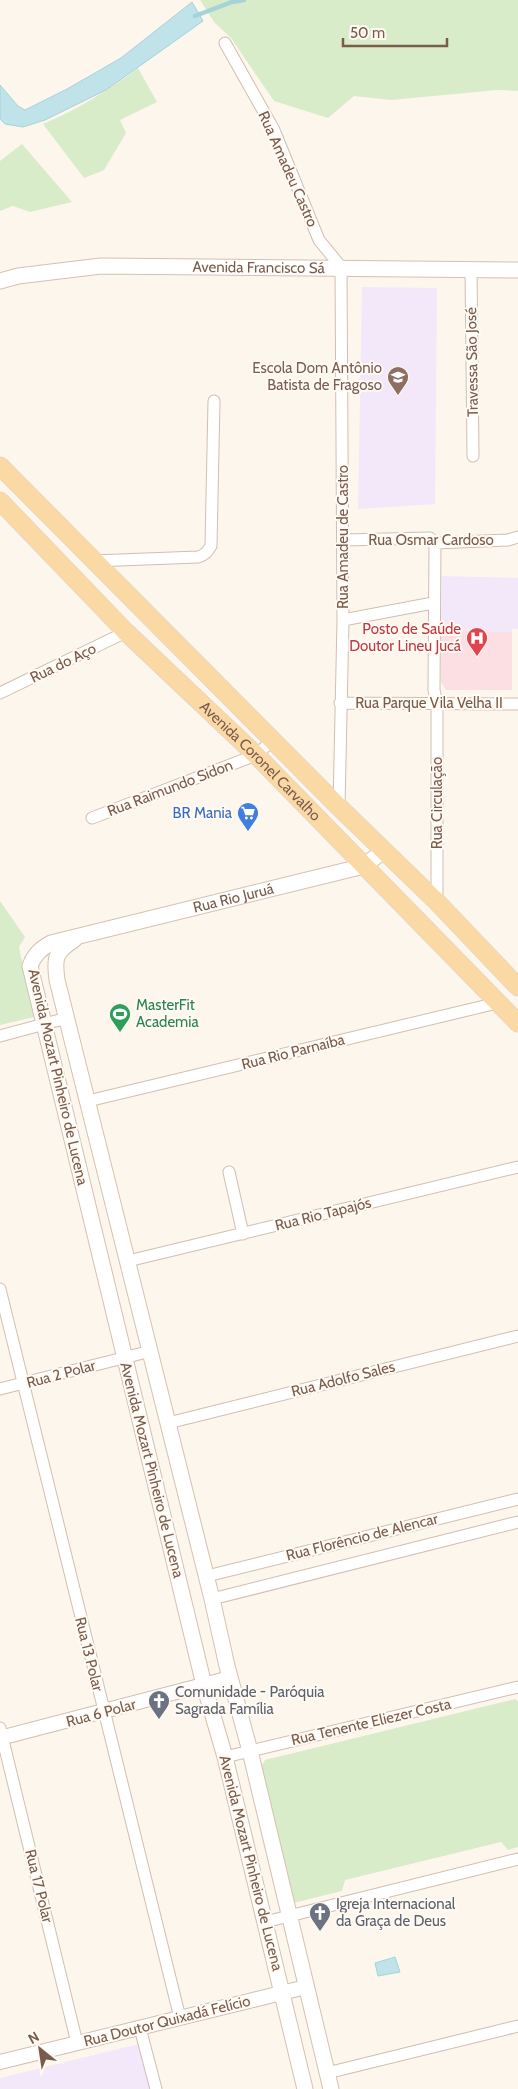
<svg xmlns="http://www.w3.org/2000/svg" width="518" height="2089" font-family="Cabin,sans-serif">
<rect width="100%" height="100%" fill="#fdf6ec"/>
<!-- education -->
<path fill="#f3e8fa" d="M 362,287 L 437,288 L 435,504 L 358,509 Z
M 442,576 L 518,578 L 518,629 L 512,629 L 512,632 L 441,630 Z
M 139,2044 L 150,2089 L 0,2089 L 0,2078 Z"/>
<!-- medical -->
<path fill="#fbdfe3" d="M 441,630 L 512,632 L 512,690 L 446,690 L 441,682 Z"/>
<!-- green -->
<path fill="#d8ecc9" d="M 200,0 L 518,0 L 518,91 L 497,90 L 391,100 L 354,96 L 328,118 L 274,101 L 231,38 L 214,22 Z
M 138,68 L 157,102 L 120,120 L 126,133 L 104,170 L 84,178 L 43,124 C 78,109 108,91 138,68 Z
M 22,144 L 72,202 L 30,212 L 13,206 L 0,211 L 0,161 Z
M 0,901 L 25,937 L 19,947 L 34,1017 L 0,1025 Z
M 515,1699 L 518,1701 L 518,1847 L 508,1850 L 501,1842 L 345,1880 L 342,1891 L 293,1903 L 259,1771 L 265,1760 Z"/>
<!-- water -->
<path fill="#bfe3e8" stroke="#a5d3da" d="M 192,2 L 203,21 L 106,90 L 45,120 L 23,127 L 5,124 L 0,119 L 0,85 L 18,106 L 25,110 L 67,89 L 121,58 Z
M 395,1957 L 400,1972 L 378,1976 L 375,1963 Z"/>
<g fill="none" stroke-linecap="round" stroke-linejoin="round">
<!-- stream -->
<path stroke="#a5d3da" stroke-width="4.5" d="M 195,16 L 232,2 L 244,0"/>
<!-- minor casing -->
<g stroke="#d1beb0" stroke-width="13">
<path id="minor" d="M 225,43 L 274,130 L 319,240 L 341,267 L 343,620 L 339,807
M 471,268 L 473,456
M 343,540 L 430,538 L 435,543 L 508,540 L 518,537
M 435,543 L 434,690 L 437,704 L 437,902
M 93,561 L 198,557 C 205,555 207,552 211,546 L 214,401
M 343,620 L 433,603
M 0,693 L 126,632
M 340,703 L 518,704
M 92,818 L 256,755 L 273,740
M 0,1036 L 67,1018
M 88,1101 L 497,1003
M 229,1172 L 243,1234
M 128,1261 L 518,1167
M 0,1289 L 180,2018
M 0,1389 L 151,1351
M 168,1423 L 518,1336
M 207,1576 L 518,1499
M 212,1599 L 518,1522
M 0,1728 L 77,2043
M 225,1757 L 518,1687
M 265,1922 L 518,1859
M 140,2028 L 156,2089
M 327,2073 L 518,2026"/>
</g>
<!-- tertiary casing -->
<g stroke="#d1beb0" stroke-width="16">
<path id="tertiary" d="M 0,1738 L 230,1678
M 0,2062 L 306,1987"/>
</g>
<!-- secondary casing -->
<g stroke="#d6c0b0" stroke-width="17">
<g id="secondary">
<path id="s1" d="M 0,281 L 18,276 L 101,266 L 518,270"/>
<path d="M 74,940 C 55,952 54,958 57,980 L 212,1599 L 227,1666 L 250,1751 L 331,2089"/>
<path id="s2" d="M 305,2089 L 225,1757 L 204,1685 L 30,966 C 34,955 40,949 51,943 L 364,866 L 378,855 L 382,849"/>
</g>
</g>
<!-- primary casing -->
<g stroke="#dad1cd" stroke-width="19">
<g id="primary">
<path d="M 0,466 L 339,807 L 437,902 L 518,987"/>
<path id="s3" d="M 0,501 L 126,632 L 256,755 L 518,1023"/>
</g>
</g>
<!-- minor -->
<use href="#minor" stroke="#fff" stroke-width="11"/>
<!-- tertiary -->
<use href="#tertiary" stroke="#fff" stroke-width="14"/>
<!-- secondary -->
<use href="#secondary" stroke="#fff" stroke-width="15"/>
<!-- primary -->
<use href="#primary" stroke="#fbd9a5" stroke-width="18"/>
</g>
<!-- icons -->
<defs>
<g id="school-pin" transform="scale(1.125)"><path d="M0 17L-7.5 6A9.5 9.5 0 1 1 7.5 6Z" fill="#8d6e63" stroke="#fffaf3"/><path d="M0-5L7-2L0 1L-7-2ZM-4 1L0 2.5L4 1V4Q0 6-4 4Z" fill="#fff"/></g>
<g id="hospital-pin" transform="scale(1.125)"><path d="M0 17L-7.5 6A9.5 9.5 0 1 1 7.5 6Z" fill="#e0444e" stroke="#fffaf3"/><path d="M-5-5h3v3.5h4V-5h3V5h-3V1.5h-4V5h-3Z" fill="#fff"/></g>
<g id="supermarket-pin" transform="scale(1.125)"><path d="M0 17L-7.5 6A9.5 9.5 0 1 1 7.5 6Z" fill="#3f7fe0" stroke="#fffaf3"/><path d="M-6-5.5h2.5l.6 2H6L4.5 2H-2.5L-4.4-4H-6ZM-1.5 3.2a1.3 1.3 0 1 0 .1 0ZM3 3.2a1.3 1.3 0 1 0 .1 0Z" fill="#fff"/></g>
<g id="stadium-pin" transform="scale(1.125)"><path d="M0 17L-7.5 6A9.5 9.5 0 1 1 7.5 6Z" fill="#2e9e5b" stroke="#fffaf3"/><path d="M0-5a6.5 5 0 1 0 0 10a6.5 5 0 1 0 0-10ZM-3.5-1.8h7v3.6h-7Z" fill="#fff"/></g>
<g id="church-pin" transform="scale(1.125)"><path d="M0 17L-7.5 6A9.5 9.5 0 1 1 7.5 6Z" fill="#6b7280" stroke="#fffaf3"/><path d="M-1.2-6h2.4v3.5h3.3v2.4h-3.3V6h-2.4V-.1h-3.3v-2.4h3.3Z" fill="#fff"/></g>
</defs>
<g fill-rule="evenodd">
<use href="#school-pin" x="398" y="377"/>
<use href="#hospital-pin" x="477" y="638"/>
<use href="#supermarket-pin" x="248" y="813"/>
<use href="#stadium-pin" x="120" y="1014"/>
<use href="#church-pin" x="159" y="1701"/>
<use href="#church-pin" x="320" y="1913"/>
</g>
<g text-anchor="middle" stroke-width="4" stroke-linejoin="round" paint-order="stroke">
<!-- street labels -->
<g font-size="15" fill="#7a5c4d" stroke="#fffaf3">
<text transform="translate(288 169) rotate(66)" y="5">Rua Amadeu Castro</text>
<text dy="5" stroke="none"><textPath href="#s1" startOffset="260">Avenida Francisco Sá</textPath></text>
<text transform="translate(472 362) rotate(-91)" y="5">Travessa São José</text>
<text transform="translate(343 537) rotate(-90)" y="5">Rua Amadeu de Castro</text>
<text x="431" y="545">Rua Osmar Cardoso</text>
<text transform="translate(63 663) rotate(-26)" y="5">Rua do Aço</text>
<text x="429" y="708">Rua Parque Vila Velha II</text>
<text dy="5" stroke="none"><textPath href="#s3" startOffset="368">Avenida Coronel Carvalho</textPath></text>
<text transform="translate(170 788) rotate(-21)" y="5">Rua Raimundo Sidon</text>
<text transform="translate(437 803) rotate(-90)" y="5">Rua Circulação</text>
<text dy="5" stroke="none"><textPath href="#s2" startOffset="1376">Rua Rio Juruá</textPath></text>
<text transform="translate(293 1052) rotate(-14)" y="5">Rua Rio Parnaíba</text>
<text transform="translate(58 1077) rotate(77)" y="5">Avenida Mozart Pinheiro de Lucena</text>
<text transform="translate(323 1214) rotate(-14)" y="5">Rua Rio Tapajós</text>
<text transform="translate(61 1374) rotate(-15)" y="5">Rua 2 Polar</text>
<text transform="translate(343 1379) rotate(-14)" y="5">Rua Adolfo Sales</text>
<text transform="translate(152 1470) rotate(76)" y="5">Avenida Mozart Pinheiro de Lucena</text>
<text transform="translate(362 1537) rotate(-14)" y="5">Rua Florêncio de Alencar</text>
<text transform="translate(89 1654) rotate(76)" y="5">Rua 13 Polar</text>
<text transform="translate(101 1713) rotate(-15)" y="5">Rua 6 Polar</text>
<text transform="translate(371 1722) rotate(-13)" y="5">Rua Tenente Eliezer Costa</text>
<text transform="translate(251 1863) rotate(76)" y="5">Avenida Mozart Pinheiro de Lucena</text>
<text transform="translate(39 1886) rotate(76)" y="5">Rua 17 Polar</text>
<text transform="translate(167 2021) rotate(-14)" y="5">Rua Doutor Quixadá Felício</text>
</g>
<!-- education labels -->
<g font-size="15" fill="#785e54" stroke="#fffaf3" text-anchor="end">
<text x="382" y="373">Escola Dom Antônio<tspan x="382" dy="17">Batista de Fragoso</tspan></text>
</g>
<!-- health labels -->
<g font-size="15" fill="#be3a42" stroke="#fffaf3" text-anchor="end">
<text x="461" y="634">Posto de Saúde<tspan x="461" dy="17">Doutor Lineu Jucá</tspan></text>
</g>
<!-- shop labels -->
<g font-size="15" fill="#366cbe" stroke="#fffaf3" text-anchor="end">
<text x="232" y="818">BR Mania</text>
</g>
<!-- leisure labels -->
<g font-size="15" fill="#27864d" stroke="#fffaf3" text-anchor="start">
<text x="136" y="1010">MasterFit<tspan x="136" dy="17">Academia</tspan></text>
</g>
<!-- worship labels -->
<g font-size="15" fill="#5b616d" stroke="#fffaf3" text-anchor="start">
<text x="175" y="1697">Comunidade - Paróquia<tspan x="175" dy="17">Sagrada Família</tspan></text>
<text x="336" y="1909">Igreja Internacional<tspan x="336" dy="17">da Graça de Deus</tspan></text>
</g>
</g>
<!-- north arrow -->
<g transform="translate(40 2049) rotate(330)" stroke="#fffaf3" stroke-width="4" paint-order="stroke">
<path d="M0-4L9 19L0 12L-9 19Z" fill="#7a5c4d"/>
<text y="-8" font-size="14" font-weight="bold" text-anchor="middle" fill="#7a5c4d">N</text>
</g>
<!-- scale -->
<path d="M343 38v8h104v-8" fill="none" stroke="#7a5c4d" stroke-width="2.5"/>
<text x="350" y="38" font-size="15" fill="#7a5c4d" stroke="#fffaf3" stroke-width="4" paint-order="stroke">50 m</text>
</svg>
